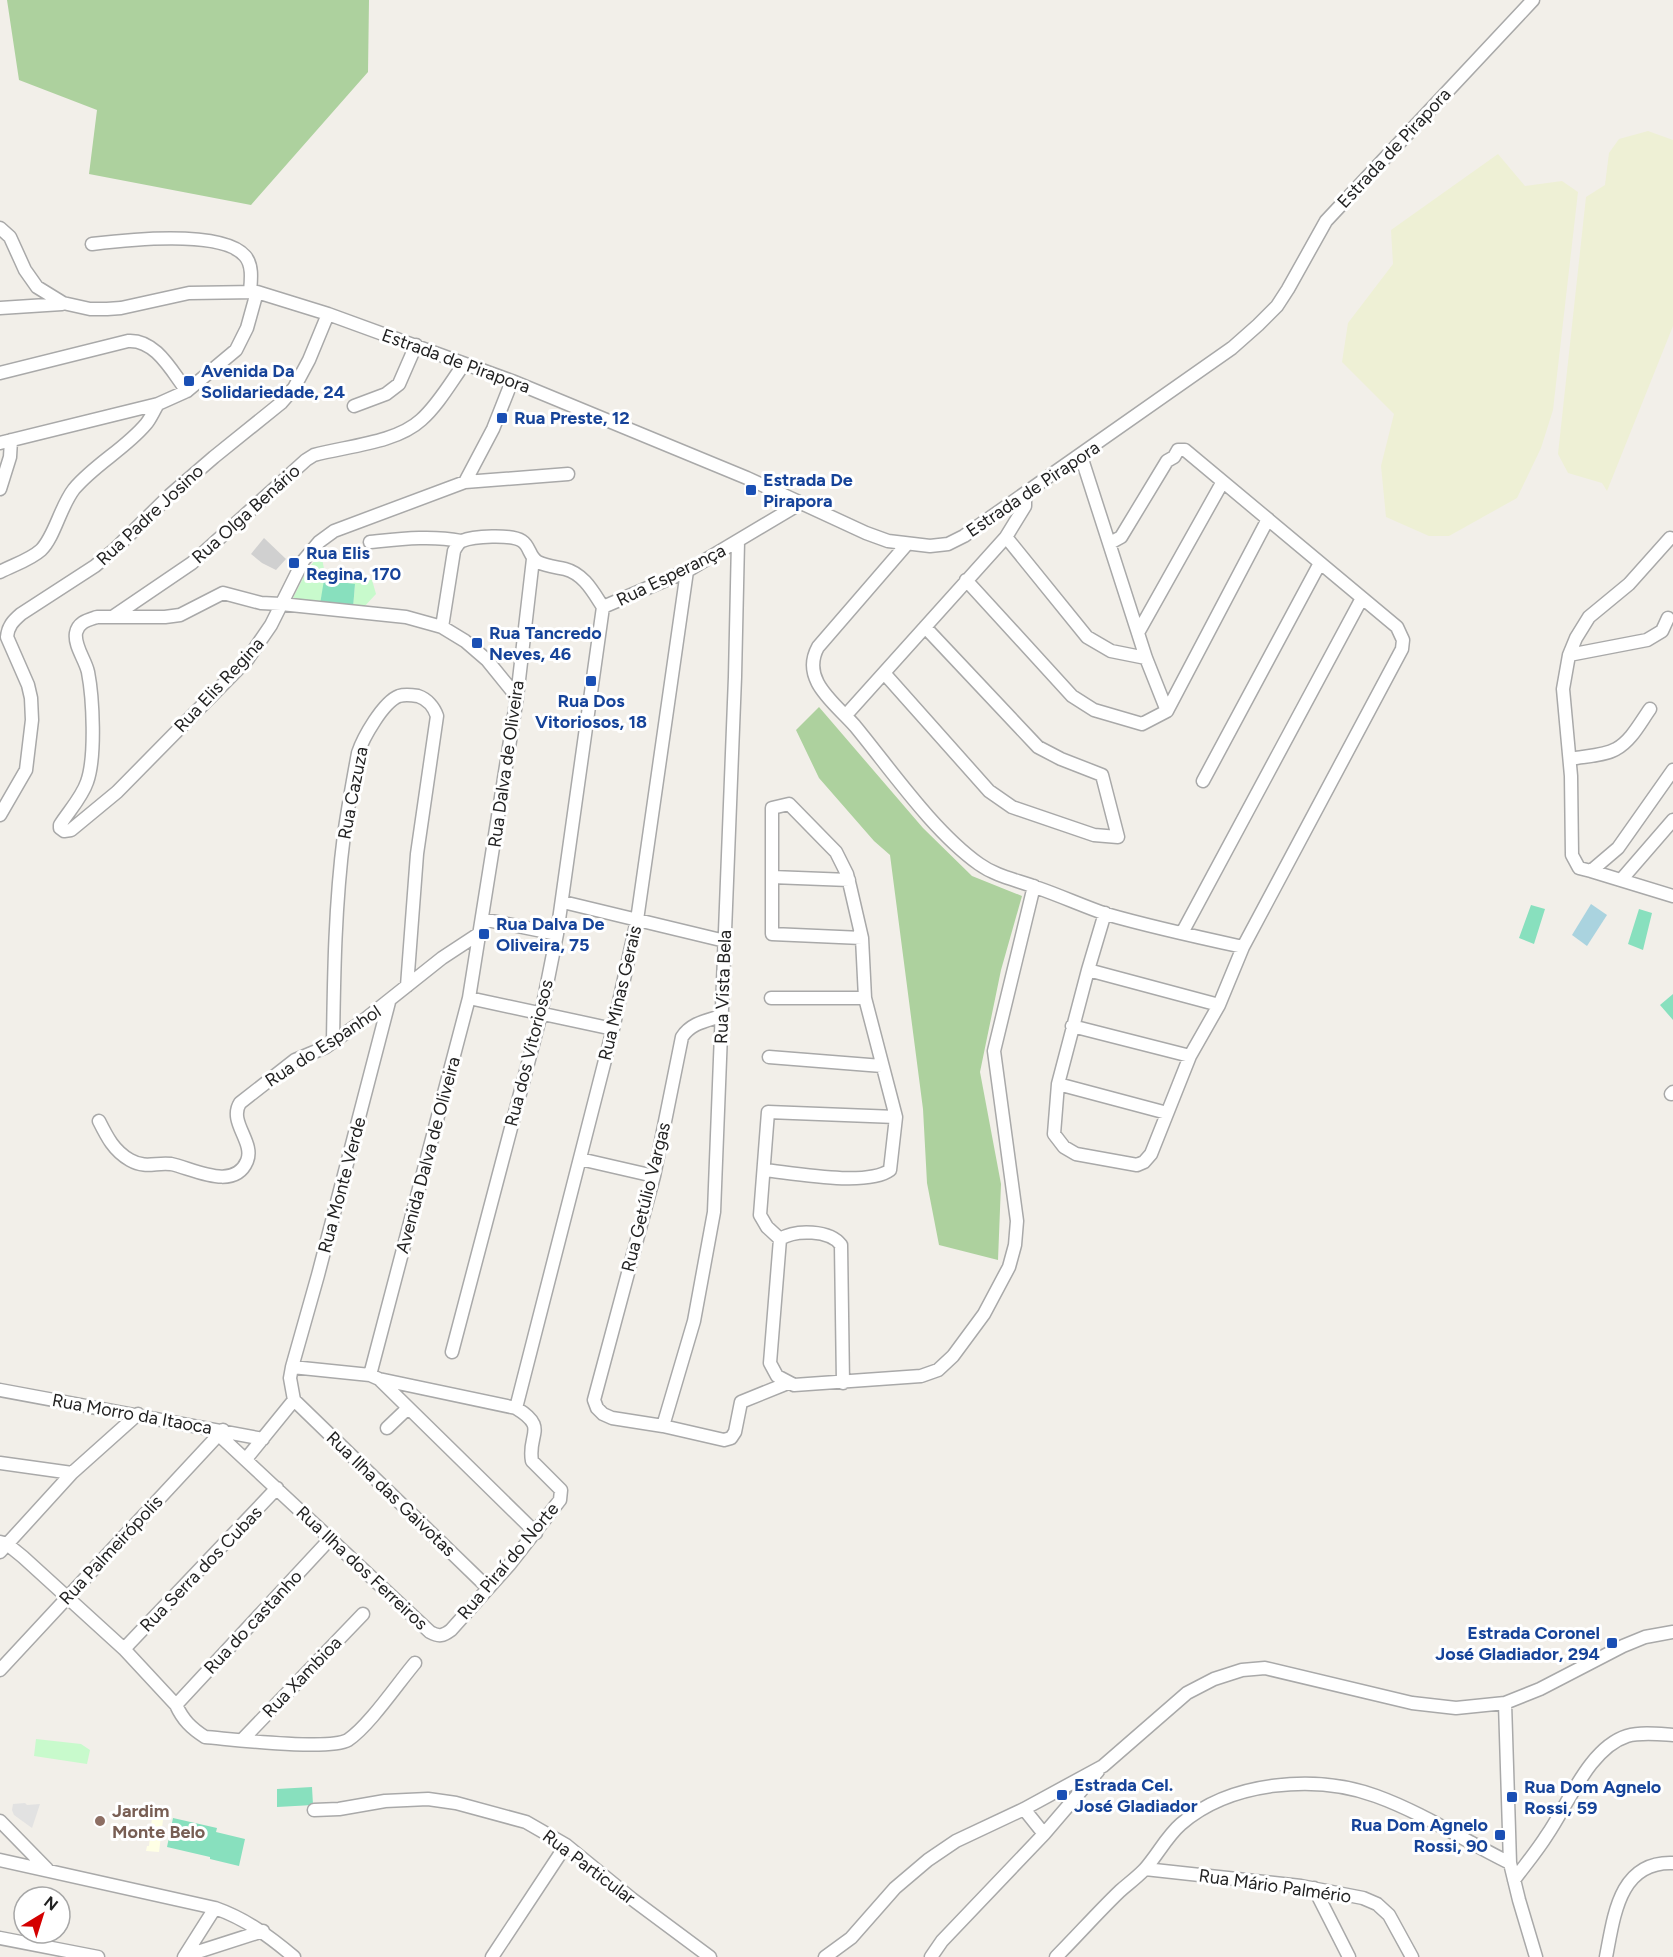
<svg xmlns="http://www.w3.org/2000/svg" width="1673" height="1957" font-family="Figtree,sans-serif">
<rect width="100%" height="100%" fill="#f2efe9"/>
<!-- education -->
<path fill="#ffffe5" d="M 152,1818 L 163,1820 L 159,1852 L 146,1851 L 147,1846 L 149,1846 Z"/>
<!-- religious -->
<path fill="#d0d0d0" d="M 264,538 L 286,559 L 276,570 L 262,563 L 251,554 Z"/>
<!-- farmland -->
<path fill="#eef0d5" d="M 1648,131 L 1673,140 L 1673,326 L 1607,491 L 1602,483 L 1568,473 L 1558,454 L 1586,197 L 1605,185 L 1609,153 L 1619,139 Z
M 1498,154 L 1525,186 L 1562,181 L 1578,192 L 1553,410 L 1541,448 L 1517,498 L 1449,536 L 1429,536 L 1386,517 L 1381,466 L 1394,414 L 1342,362 L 1348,323 L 1393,264 L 1391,230 Z"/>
<!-- forest -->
<path fill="#add19e" d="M 7,0 L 369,0 L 368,72 L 251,205 L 89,174 L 97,110 L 19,80 Z
M 819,707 L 923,828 L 972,876 L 1022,896 L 1001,970 L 980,1072 L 1001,1184 L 998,1260 L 939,1245 L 927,1183 L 923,1109 L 890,855 L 874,841 L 819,778 L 796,730 Z"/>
<!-- park -->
<path fill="#c8facc" d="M 321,553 L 325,574 L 372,580 L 376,594 L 363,608 L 353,608 L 355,584 L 325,580 L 320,604 L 292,600 L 307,570 Z
M 36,1739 L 81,1744 L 90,1750 L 87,1764 L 34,1756 Z"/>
<!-- pitch -->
<path fill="#88e0be" d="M 324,580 L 355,584 L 353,608 L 320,604 Z
M 1531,905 L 1545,909 L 1534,944 L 1519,938 Z
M 1639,909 L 1652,913 L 1643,950 L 1628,944 Z
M 1673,994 L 1673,1020 L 1660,1005 Z
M 312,1787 L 313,1805 L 277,1807 L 277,1789 Z
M 173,1818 L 217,1828 L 216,1832 L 245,1839 L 239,1866 L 210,1859 L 210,1857 L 167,1847 Z"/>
<!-- parking -->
<path fill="#e2e2e2" d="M 25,1803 L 27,1805 L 40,1804 L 32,1828 L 14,1815 L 12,1810 L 13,1804 Z"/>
<!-- water -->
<path fill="#aad3df" d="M 1591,904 L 1607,915 L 1587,946 L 1572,935 Z"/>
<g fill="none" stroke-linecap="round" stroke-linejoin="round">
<!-- minor casing -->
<g stroke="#a9a9a9" stroke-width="15">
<path id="minor" d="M 0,228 L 10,237 L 25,270 L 37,287 L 63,303 L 90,309 L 107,309 L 121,308 L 189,293 L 257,292 L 328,314 L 512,381 L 747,478 L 866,533 L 888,541 L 930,546 L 948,544 L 964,536 L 1232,348 L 1258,325 L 1277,306 L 1288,289 L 1326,221 L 1533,0
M 92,244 C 125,240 222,229 245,256 C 253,265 251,280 250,292
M 0,308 L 62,304
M 0,373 L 128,341 C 156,339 172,372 187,391
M 354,406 L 386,394 L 399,384 L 416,345
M 0,443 L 158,404 L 187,391 L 236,350 L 247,328 L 257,292
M 1081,456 L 1146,658 L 1167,711
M 465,482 L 493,429 L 512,381
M 0,489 L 10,457 L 11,440
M 1006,537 L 1087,637 L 1111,651 L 1146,658
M 1670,538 L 1629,584 L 1589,617 L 1576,638 L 1569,655 L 1563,689 L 1571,776 L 1572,855 L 1579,868 L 1591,871 L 1618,848 L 1673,770
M 370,542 C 400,539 431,535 461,541
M 907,544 L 818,647 C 800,680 835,703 855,726 C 892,771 933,831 979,864 C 997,877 1018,880 1038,888 C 1061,896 1083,906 1106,914 C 1151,927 1197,937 1243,947
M 0,572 C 13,565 30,560 41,550 C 55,536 60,507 74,489 C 95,464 125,449 146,424 C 151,418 154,410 158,404
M 966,580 L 1072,696 L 1094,710 L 1142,724 L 1167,711 L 1268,519
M 603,607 L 687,571 L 801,503
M 114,616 L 192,563 L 306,460 L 314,455 C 347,446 396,443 421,420 C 438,405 451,382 464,364
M 442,627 L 454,551 C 456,547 458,543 462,541 C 473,536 511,534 522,541 C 530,546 529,557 538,562 C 546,566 556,567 565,569 C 584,574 593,592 603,607
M 1139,631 L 1222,483
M 1569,655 L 1647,640 L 1662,631 L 1668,618
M 884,673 L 989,791 L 1012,807 L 1094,835 L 1118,837 L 1102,775 L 1061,759 L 1038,747 L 925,627
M 517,697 L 487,660 L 465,641 L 442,627 L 406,617 L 281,604 L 261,603 L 223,593 L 180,615 L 165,617 L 97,617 C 88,620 78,622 76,633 C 74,646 85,659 88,672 C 93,698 96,757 87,782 C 82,797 69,811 60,825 L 60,828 L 64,831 L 71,830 L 117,792 L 247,660 L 271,625 L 303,561 L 319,542 L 334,531 L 465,482 L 568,474
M 846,715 L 1006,537 L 1025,506 L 1025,494
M 1570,759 C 1584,756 1604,756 1616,749 C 1631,741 1640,723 1650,709
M 1203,781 L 1320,563
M 0,815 L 26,770 L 32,720 L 31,698 L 28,685 L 7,637 C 8,626 13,621 21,614 L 95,566 L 114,550 L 170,495 L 214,457 L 281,403 L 294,388 L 309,360 L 328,314
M 1591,871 L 1673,896
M 772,877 L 849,880
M 1621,880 L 1673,820
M 563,902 L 725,941
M 1105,913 L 1088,970 L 1058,1084 L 1054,1134 L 1064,1147 L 1076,1154 L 1137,1165 L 1144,1162 L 1151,1154 L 1190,1056 L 1219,1005 L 1243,947 L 1402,649 L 1403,640 L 1397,627 L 1185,450 L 1178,450 L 1174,457 L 1167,461 L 1121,537 L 1110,543
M 482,919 L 557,934
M 1182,933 L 1362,598
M 1088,970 L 1219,1005
M 469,998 L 613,1029
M 771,998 L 865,998
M 721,1016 C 706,1021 691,1023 682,1037 L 654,1176 L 594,1400 L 597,1408 L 603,1414 L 612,1418 L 663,1426 L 724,1440 L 731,1438 L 735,1432 L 741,1402 L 788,1383
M 1072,1026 L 1190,1056
M 333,1042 C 334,973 335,904 344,835 C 348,808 353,780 358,753 C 363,738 383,702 399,696 C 405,694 412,695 418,696 C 427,699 434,707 437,716 L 417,854 L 407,986
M 769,1057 L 882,1066
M 1058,1084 L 1167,1113
M 1671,1094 L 1673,1092
M 99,1121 C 107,1137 114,1151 130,1160 C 146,1169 156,1162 171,1164 C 192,1168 234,1192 247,1161 C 255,1142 228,1122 240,1103 L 295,1060 L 326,1047 L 364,1020 L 442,958 L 480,933
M 580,1159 L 654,1176
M 764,1170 C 793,1173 867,1187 890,1170 L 896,1117 L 865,998 L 862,938 L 850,886 L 847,874 L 836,852 L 789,804 L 772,808 L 772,934 L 862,938
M 780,1239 L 767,1227 L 760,1215 L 768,1112 L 896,1117
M 452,1352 L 541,1014 L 557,934 L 603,607
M 370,1375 L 469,998 L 517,697 L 533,559
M 379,1379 L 536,1533
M 843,1383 L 841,1245 C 830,1230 796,1229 780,1239 L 770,1363 L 777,1376 L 794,1385 L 921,1376 L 938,1370 L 953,1356 L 984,1314 L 1009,1267 L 1015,1245 L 1017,1221 L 994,1051 L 1034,886
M 0,1390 L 263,1439
M 294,1400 L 488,1588
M 516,1408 L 613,1029 L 637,920 L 687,571
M 663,1426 L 694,1321 L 714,1212 L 735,677 L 738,541
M 387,1428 L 408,1408
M 219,1435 L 430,1632 C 439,1637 443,1636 451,1630 L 510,1564 L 560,1500 L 561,1490 L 532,1461 C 527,1434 549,1428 516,1408 L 379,1379 L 370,1375 L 292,1367
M 246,1459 L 294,1400 L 290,1378 L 292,1367 L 318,1275 L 389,1002
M 0,1463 L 72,1473
M 0,1542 L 7,1544 L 23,1557 L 124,1649 L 176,1705 C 183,1720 191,1728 205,1737 C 231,1739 329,1751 348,1740 C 369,1726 398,1683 415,1663
M 0,1552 L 72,1473 L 138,1414
M 124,1649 L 277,1488
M 0,1670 L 223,1430
M 1505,1703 L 1510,1863 L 1519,1900 L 1536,1957
M 176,1705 L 330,1539
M 242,1740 L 363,1614
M 1024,1809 L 1044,1834
M 314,1810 L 339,1809 L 385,1801 L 428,1799 L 456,1803 L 526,1822 L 566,1845 L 632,1899 L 710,1957
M 0,1821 L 47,1869
M 0,1860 L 215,1908 C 246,1919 269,1936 294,1957
M 1145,1869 L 1301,1886 L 1363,1898 L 1377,1904 L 1389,1915 L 1412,1957
M 1514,1880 C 1525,1865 1537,1851 1547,1835 C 1568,1805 1589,1748 1627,1736 C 1641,1732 1658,1734 1673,1735
M 1314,1888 L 1349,1957
M 0,1938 L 98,1957
M 185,1956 L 263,1931
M 184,1957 L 215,1908
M 492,1957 L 566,1845
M 825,1957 L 851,1938 L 895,1888 L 928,1860 L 956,1841 L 1024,1809 L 1103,1766 L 1187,1693 L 1214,1679 L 1242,1670 L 1265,1668 L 1412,1703 L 1456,1708 L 1505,1703 L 1540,1689 L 1623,1646 L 1645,1637 L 1673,1632
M 931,1957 L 942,1941 L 1044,1834 L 1098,1771
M 1056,1957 C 1078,1935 1098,1912 1120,1891 C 1128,1884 1136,1878 1144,1870 C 1157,1856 1166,1837 1181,1824 C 1231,1781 1316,1774 1376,1796 C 1423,1813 1465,1841 1510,1863
M 1606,1957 C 1614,1916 1619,1861 1673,1863"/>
</g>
<!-- minor -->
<use href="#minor" stroke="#fff" stroke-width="12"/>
</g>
<!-- markers -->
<g fill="#1a4fb4" stroke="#fff" stroke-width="2">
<rect x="183" y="375" width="12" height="12" rx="3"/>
<rect x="496" y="412" width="12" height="12" rx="3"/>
<rect x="745" y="484" width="12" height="12" rx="3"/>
<rect x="288" y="557" width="12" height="12" rx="3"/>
<rect x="471" y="637" width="12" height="12" rx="3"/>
<rect x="585" y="675" width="12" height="12" rx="3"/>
<rect x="478" y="928" width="12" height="12" rx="3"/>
<rect x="1606" y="1637" width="12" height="12" rx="3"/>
<rect x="1056" y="1789" width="12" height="12" rx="3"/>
<rect x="1506" y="1791" width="12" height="12" rx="3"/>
<rect x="1494" y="1829" width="12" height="12" rx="3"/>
</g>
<circle fill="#8d6e63" stroke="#fff" stroke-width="2" cx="100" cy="1821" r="6"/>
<g text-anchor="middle" stroke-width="6" stroke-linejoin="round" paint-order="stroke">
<!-- street labels -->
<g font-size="18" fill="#222" stroke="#fff">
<text transform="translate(1394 148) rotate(-47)" y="6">Estrada de Pirapora</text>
<text transform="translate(456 361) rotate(20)" y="6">Estrada de Pirapora</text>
<text transform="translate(1033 489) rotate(-34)" y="6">Estrada de Pirapora</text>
<text transform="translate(246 514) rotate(-42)" y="6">Rua Olga Benário</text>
<text transform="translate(150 515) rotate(-43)" y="6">Rua Padre Josino</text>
<text transform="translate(671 575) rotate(-26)" y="6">Rua Esperança</text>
<text transform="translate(219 685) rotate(-47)" y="6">Rua Elis Regina</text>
<text transform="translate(506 764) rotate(-82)" y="6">Rua Dalva de Oliveira</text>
<text transform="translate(353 793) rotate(-79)" y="6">Rua Cazuza</text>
<text transform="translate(723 987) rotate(-88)" y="6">Rua Vista Bela</text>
<text transform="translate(620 993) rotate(-77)" y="6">Rua Minas Gerais</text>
<text transform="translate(323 1046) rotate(-33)" y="6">Rua do Espanhol</text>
<text transform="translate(529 1053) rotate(-76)" y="6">Rua dos Vitoriosos</text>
<text transform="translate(428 1155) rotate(-75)" y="6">Avenida Dalva de Oliveira</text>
<text transform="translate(342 1185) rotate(-75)" y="6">Rua Monte Verde</text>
<text transform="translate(646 1197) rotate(-76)" y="6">Rua Getúlio Vargas</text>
<text transform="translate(132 1414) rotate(10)" y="6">Rua Morro da Itaoca</text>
<text transform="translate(391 1494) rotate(44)" y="6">Rua Ilha das Gaivotas</text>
<text transform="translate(111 1550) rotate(-47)" y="6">Rua Palmeirópolis</text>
<text transform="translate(508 1561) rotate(-50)" y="6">Rua Piraí do Norte</text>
<text transform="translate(362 1568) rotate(43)" y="6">Rua Ilha dos Ferreiros</text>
<text transform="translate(201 1569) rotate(-46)" y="6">Rua Serra dos Cubas</text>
<text transform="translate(253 1622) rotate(-47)" y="6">Rua do castanho</text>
<text transform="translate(302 1677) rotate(-46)" y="6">Rua Xambioa</text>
<text transform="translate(589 1867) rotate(37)" y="6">Rua Particular</text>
<text transform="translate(1275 1886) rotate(8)" y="6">Rua Mário Palmério</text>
</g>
<!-- transit labels -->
<g font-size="18" font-weight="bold" fill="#164399" stroke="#fff" text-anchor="start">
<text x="201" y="377">Avenida Da<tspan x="201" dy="21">Solidariedade, 24</tspan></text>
<text x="514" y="424">Rua Preste, 12</text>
<text x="763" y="486">Estrada De<tspan x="763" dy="21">Pirapora</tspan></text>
<text x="306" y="559">Rua Elis<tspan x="306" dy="21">Regina, 170</tspan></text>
<text x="489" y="639">Rua Tancredo<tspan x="489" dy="21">Neves, 46</tspan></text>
<text x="591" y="707" text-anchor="middle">Rua Dos<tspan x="591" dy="21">Vitoriosos, 18</tspan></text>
<text x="496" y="930">Rua Dalva De<tspan x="496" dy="21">Oliveira, 75</tspan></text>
<text x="1600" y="1639" text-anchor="end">Estrada Coronel<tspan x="1600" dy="21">José Gladiador, 294</tspan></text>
<text x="1074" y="1791">Estrada Cel.<tspan x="1074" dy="21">José Gladiador</tspan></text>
<text x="1524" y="1793">Rua Dom Agnelo<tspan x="1524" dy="21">Rossi, 59</tspan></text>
<text x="1488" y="1831" text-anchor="end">Rua Dom Agnelo<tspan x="1488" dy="21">Rossi, 90</tspan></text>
</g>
<!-- education labels -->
<g font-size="18" font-weight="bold" fill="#785e54" stroke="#fff" text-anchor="start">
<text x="112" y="1817">Jardim<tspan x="112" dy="21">Monte Belo</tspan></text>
</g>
</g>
<!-- north arrow -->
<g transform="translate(42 1915) rotate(38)"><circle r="28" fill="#ffffff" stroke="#a7a7a7" stroke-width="1.5"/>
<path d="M0-4.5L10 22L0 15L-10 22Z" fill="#d40000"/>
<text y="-9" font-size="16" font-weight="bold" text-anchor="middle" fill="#222222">N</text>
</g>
</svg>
